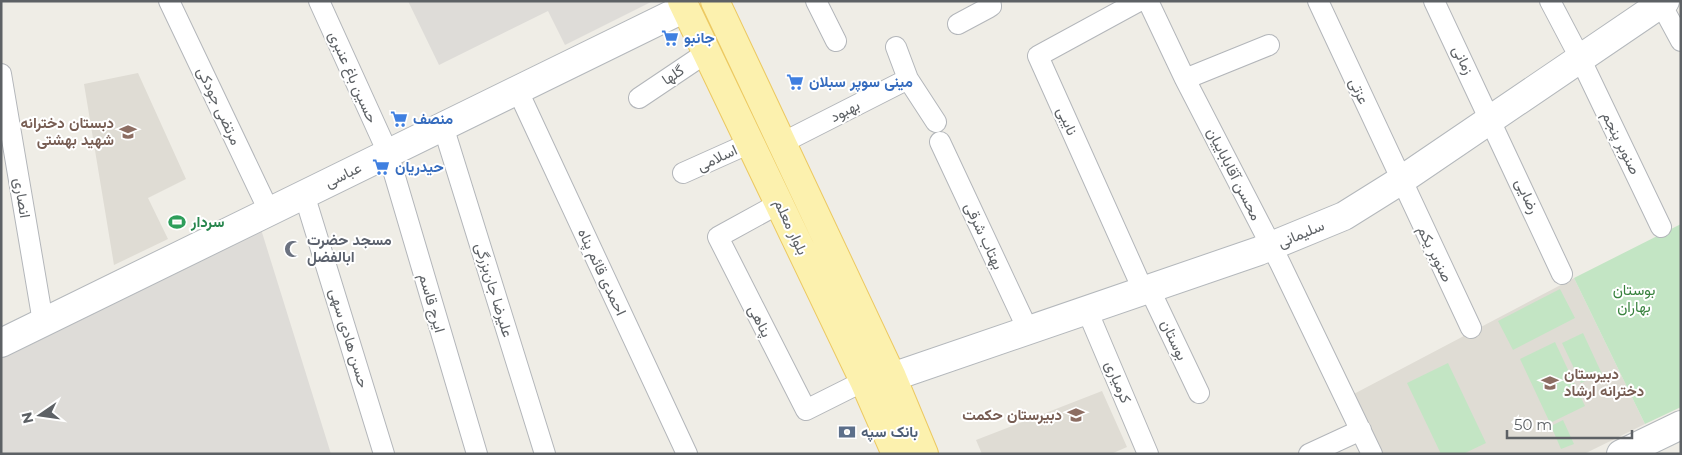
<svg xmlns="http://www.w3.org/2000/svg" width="1682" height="455" font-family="Montserrat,Vazirmatn,sans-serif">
<rect width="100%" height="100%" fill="#efede6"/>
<!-- industrial -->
<path fill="#dedcd8" d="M 408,1 L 653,1 L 565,45 L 548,11 L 439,65 Z
M 260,226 L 331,454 L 1,454 L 1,354 Z"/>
<!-- education -->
<path fill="#dfdcd4" d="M 138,73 L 186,179 L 148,198 L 168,239 L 114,265 L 84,84 Z
M 1574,278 L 1645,424 L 1584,454 L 1377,454 L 1350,396 Z
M 1102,391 L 1127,447 L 1111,454 L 982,454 L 976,440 Z"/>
<!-- green -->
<path fill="#c3e5c4" d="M 1681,224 L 1681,407 L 1645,424 L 1574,278 Z
M 1560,289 L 1575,318 L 1513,350 L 1498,321 Z
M 1583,333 L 1602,374 L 1581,383 L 1562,343 Z
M 1555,342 L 1585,406 L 1550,423 L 1520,359 Z
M 1448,363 L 1486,443 L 1463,454 L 1441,454 L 1407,383 Z
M 1563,420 L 1574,444 L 1561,449 L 1551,426 Z"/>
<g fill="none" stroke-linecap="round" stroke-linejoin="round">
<!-- street casing -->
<g stroke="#b3b6ba" stroke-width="22">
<path id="street" d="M 169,1 L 269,211
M 319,1 L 388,153 L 477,454
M 816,1 L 836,41
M 1139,1 L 1038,56 L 1143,290
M 1148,1 L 1185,79 L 1280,263 L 1372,454
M 1318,1 L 1471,328
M 1434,1 L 1562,274
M 1550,1 L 1580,58 L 1661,227
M 1661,4 L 1681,41
M 958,24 L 988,8 L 991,6 L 990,1
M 896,47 L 908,79 L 936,122
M 1,74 L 43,322
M 1185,79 L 1269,45
M 517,89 L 687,454
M 639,98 L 706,53
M 443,126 L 545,454
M 940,142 L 1028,330
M 782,143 L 908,79
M 683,173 L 750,143
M 304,194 L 384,454
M 780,203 L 718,237 L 806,410 L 864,381
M 1149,288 L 1199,393
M 1087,310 L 1148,454
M 1309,454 L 1361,430"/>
</g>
<!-- secondary casing -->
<g stroke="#b4b8bc" stroke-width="30">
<path id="secondary" d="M 1,343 L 685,8
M 892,377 L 1259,251 L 1344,216 L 1400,181 L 1665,1
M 1621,454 L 1681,425"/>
</g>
<!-- primary casing -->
<g stroke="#ecc962" stroke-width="30">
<path id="primary" d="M 682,1 L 864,381 L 896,454
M 715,1 L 892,377 L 924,454"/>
</g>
<!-- street -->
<use href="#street" stroke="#fff" stroke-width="20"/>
<!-- secondary -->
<use href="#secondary" stroke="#fff" stroke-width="28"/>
<!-- primary -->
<use href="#primary" stroke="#fcf1ae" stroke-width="28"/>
</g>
<!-- icons -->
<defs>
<g id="supermarket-bare" transform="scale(1.35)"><path d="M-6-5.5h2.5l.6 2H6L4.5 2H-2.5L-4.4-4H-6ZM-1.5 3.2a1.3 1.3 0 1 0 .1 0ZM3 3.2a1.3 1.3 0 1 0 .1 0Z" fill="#3f7fe0" stroke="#fff" stroke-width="2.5" paint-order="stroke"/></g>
<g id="school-bare" transform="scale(1.35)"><path d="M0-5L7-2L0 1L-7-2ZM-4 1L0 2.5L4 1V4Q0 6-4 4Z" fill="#8d6e63" stroke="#fff" stroke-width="2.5" paint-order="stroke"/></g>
<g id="stadium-bare" transform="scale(1.35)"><path d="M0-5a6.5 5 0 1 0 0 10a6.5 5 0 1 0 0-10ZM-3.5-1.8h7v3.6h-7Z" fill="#2e9e5b" stroke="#fff" stroke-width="2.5" paint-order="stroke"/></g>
<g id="mosque-bare" transform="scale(1.35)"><path d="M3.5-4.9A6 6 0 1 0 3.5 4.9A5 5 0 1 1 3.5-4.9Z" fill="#6b7280" stroke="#fff" stroke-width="2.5" paint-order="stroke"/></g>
<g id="bank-bare" transform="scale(1.35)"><path d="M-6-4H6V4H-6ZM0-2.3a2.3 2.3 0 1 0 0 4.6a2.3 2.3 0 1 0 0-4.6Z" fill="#5c6f8a" stroke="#fff" stroke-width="2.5" paint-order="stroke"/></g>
</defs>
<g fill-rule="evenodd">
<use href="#supermarket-bare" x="670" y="38"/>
<use href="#supermarket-bare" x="795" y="82"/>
<use href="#supermarket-bare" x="399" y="119"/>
<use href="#school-bare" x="128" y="132"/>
<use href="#supermarket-bare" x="381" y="167"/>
<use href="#stadium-bare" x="177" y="222"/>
<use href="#mosque-bare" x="293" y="249"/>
<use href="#school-bare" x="1550" y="383"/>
<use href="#school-bare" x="1076" y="415"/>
<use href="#bank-bare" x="847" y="432"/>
</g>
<g text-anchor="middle" stroke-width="4" stroke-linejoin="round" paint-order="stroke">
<!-- shop labels -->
<g font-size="15" font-weight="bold" fill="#366cbe" stroke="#fff" text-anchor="start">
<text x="684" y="43">جانبو</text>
<text x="809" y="87">مینی سوپر سبلان</text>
<text x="413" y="124">منصف</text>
<text x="395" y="172">حیدریان</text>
</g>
<!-- street labels -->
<g font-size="15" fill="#5d6165" stroke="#fff">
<text transform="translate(1463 60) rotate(64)" y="5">زمانی</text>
<text transform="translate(673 75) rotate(-34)" y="5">گلها</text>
<text transform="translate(353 77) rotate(66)" y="5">حسین باغ عنبری</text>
<text transform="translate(1359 91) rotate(65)" y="5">عزتی</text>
<text transform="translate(219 106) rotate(65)" y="5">مرتضی جودکی</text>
<text transform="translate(845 111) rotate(-27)" y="5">بهبود</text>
<text transform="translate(1067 121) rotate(66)" y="5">نایبی</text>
<text transform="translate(1621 143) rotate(64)" y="5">صنوبر پنجم</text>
<text transform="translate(717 158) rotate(-25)" y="5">اسلامی</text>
<text transform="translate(1234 174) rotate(63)" y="5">محسن آقاباباییان</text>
<text transform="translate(343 175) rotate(-26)" y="5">عباسی</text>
<text transform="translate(1527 196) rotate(65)" y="5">رضایی</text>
<text transform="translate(22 198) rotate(81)" y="5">انصاری</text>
<text transform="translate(791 227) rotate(65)" y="5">بلوار معلم</text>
<text transform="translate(1301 234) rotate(-23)" y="5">سلیمانی</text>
<text transform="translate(984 236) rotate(65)" y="5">بهتاب شرقی</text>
<text transform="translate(1435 254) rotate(64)" y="5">صنوبر یکم</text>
<text transform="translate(602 272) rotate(65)" y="5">احمدی قائم پناه</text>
<text transform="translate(494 290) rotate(73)" y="5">علیرضا جان‌بزرگی</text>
<text transform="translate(432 303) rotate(74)" y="5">ایرج قاسم</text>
<text transform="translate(760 321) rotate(63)" y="5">پناهی</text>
<text transform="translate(349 338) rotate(73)" y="5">حسن هادی سهی</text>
<text transform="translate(1174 340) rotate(65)" y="5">بوستان</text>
<text transform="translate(1118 382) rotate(67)" y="5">کرمیاری</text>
</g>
<!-- education labels -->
<g font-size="15" font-weight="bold" fill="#785e54" stroke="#fff" text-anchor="end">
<text x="114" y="128">دبستان دخترانه<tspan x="114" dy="17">شهید بهشتی</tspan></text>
<text x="1564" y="379" text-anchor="start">دبیرستان<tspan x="1564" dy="17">دخترانه ارشاد</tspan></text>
<text x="1062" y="420">دبیرستان حکمت</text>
</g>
<!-- leisure labels -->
<g font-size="15" font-weight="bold" fill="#27864d" stroke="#fff" text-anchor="start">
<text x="191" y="227">سردار</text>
</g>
<!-- worship labels -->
<g font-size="15" font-weight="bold" fill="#5b616d" stroke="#fff" text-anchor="start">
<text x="307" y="245">مسجد حضرت<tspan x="307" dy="17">ابالفضل</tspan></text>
</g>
<!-- park labels -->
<g font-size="15" fill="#38823e" stroke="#fff">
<text x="1634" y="295">بوستان<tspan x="1634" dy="17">بهاران</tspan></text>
</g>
<!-- service labels -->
<g font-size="15" font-weight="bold" fill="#4e5e75" stroke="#fff" text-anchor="start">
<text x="861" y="437">بانک سپه</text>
</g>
</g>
<!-- border -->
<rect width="1682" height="455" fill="none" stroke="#5d6165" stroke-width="5"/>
<!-- north arrow -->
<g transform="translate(40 415) rotate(257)" stroke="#ffffff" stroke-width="4" paint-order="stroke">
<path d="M0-4L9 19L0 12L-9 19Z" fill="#5d6165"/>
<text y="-8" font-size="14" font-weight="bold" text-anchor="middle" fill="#5d6165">N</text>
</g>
<!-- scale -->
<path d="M1507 430v8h125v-8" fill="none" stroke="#5d6165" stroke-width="2.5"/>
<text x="1514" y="430" font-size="15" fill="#5d6165" stroke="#ffffff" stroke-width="4" paint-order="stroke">50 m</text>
</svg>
